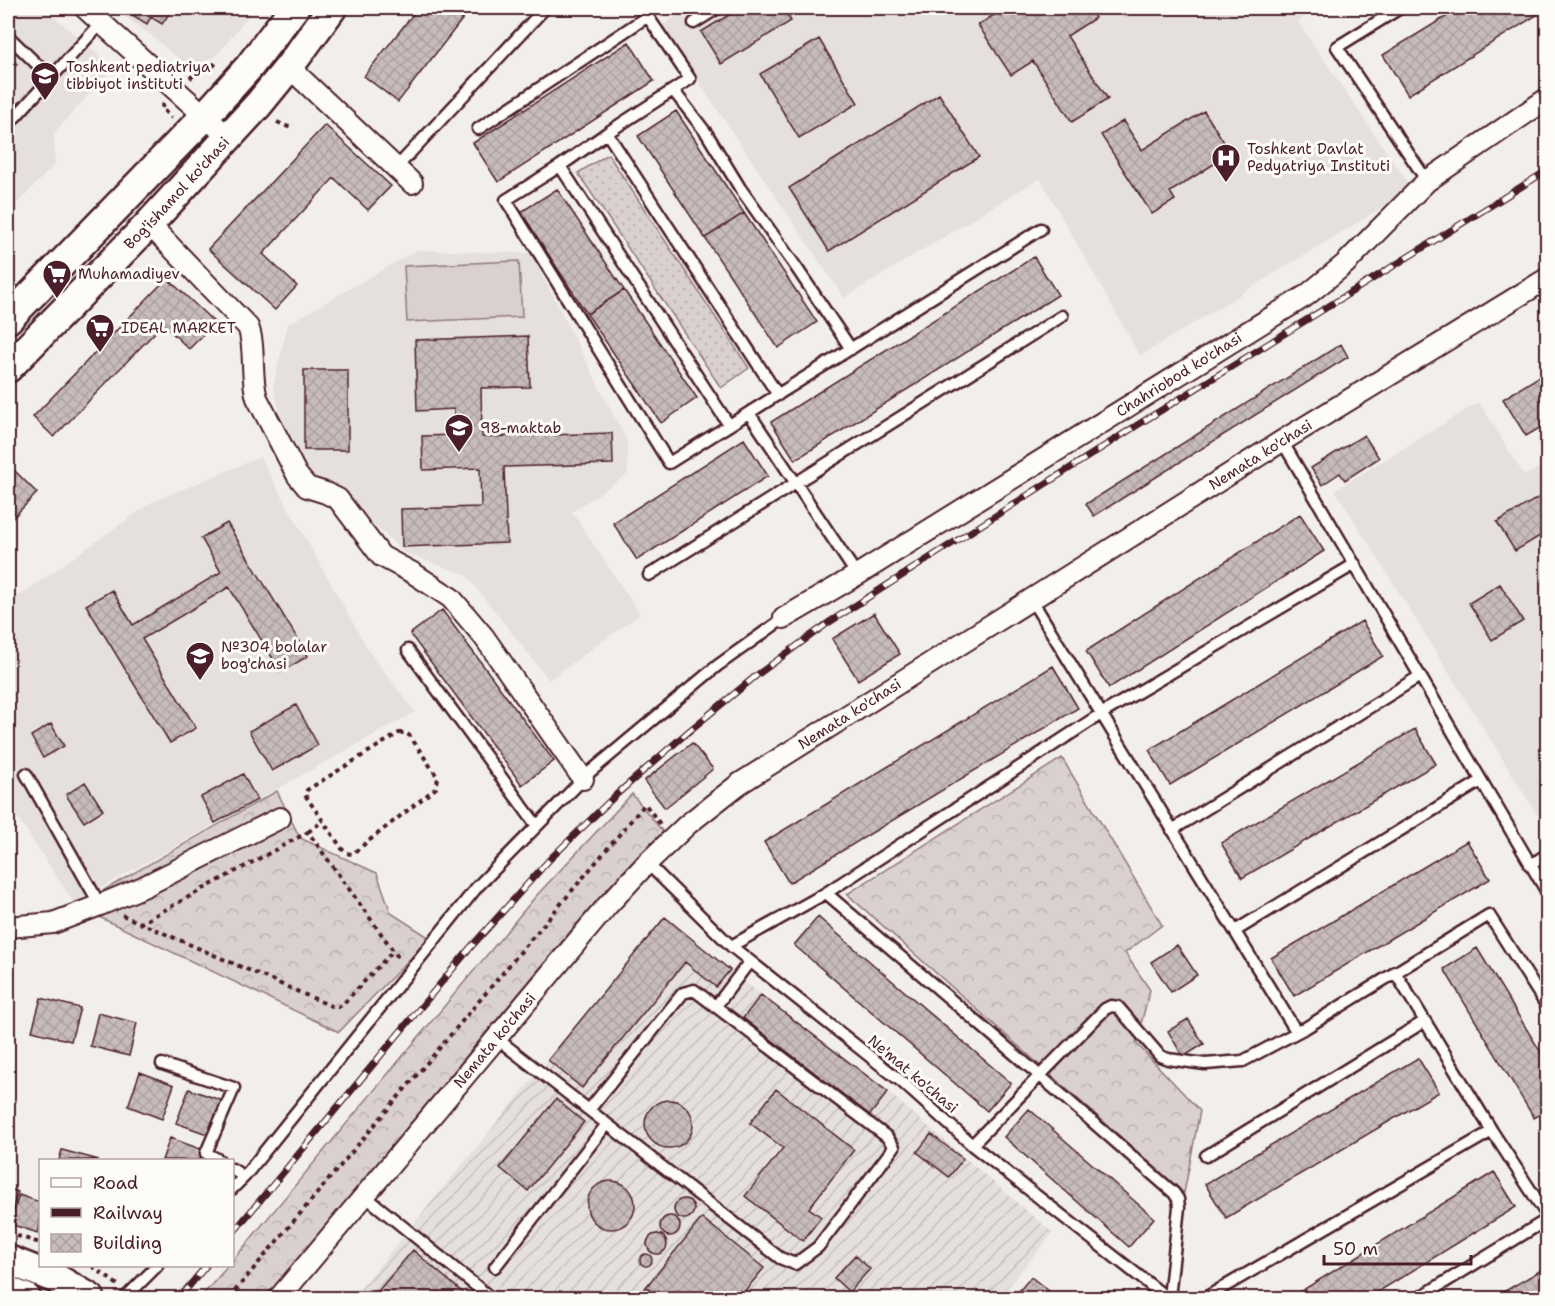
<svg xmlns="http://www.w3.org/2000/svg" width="1555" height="1306" font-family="'Shantell Sans',sans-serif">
<defs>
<pattern id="industrial-furrows" width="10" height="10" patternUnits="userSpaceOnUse" patternTransform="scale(1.5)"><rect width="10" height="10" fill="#e5dfdd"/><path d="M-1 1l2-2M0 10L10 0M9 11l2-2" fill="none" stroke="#c6bfbe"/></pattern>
<pattern id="grass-dots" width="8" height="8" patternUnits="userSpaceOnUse" patternTransform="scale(1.5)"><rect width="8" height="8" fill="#d9d0cf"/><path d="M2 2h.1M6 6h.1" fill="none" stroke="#bcb2b2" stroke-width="1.8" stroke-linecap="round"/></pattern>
<pattern id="forest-crowns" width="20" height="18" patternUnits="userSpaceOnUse" patternTransform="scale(1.5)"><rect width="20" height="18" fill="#d9d0cf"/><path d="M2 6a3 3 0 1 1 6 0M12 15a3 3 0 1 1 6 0" fill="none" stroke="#bcb2b2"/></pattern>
<pattern id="building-cross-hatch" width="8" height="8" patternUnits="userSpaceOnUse" patternTransform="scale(1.5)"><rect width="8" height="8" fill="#c8bbbb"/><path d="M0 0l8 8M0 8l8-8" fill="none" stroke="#ada0a1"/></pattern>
</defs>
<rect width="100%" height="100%" fill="#f2efeb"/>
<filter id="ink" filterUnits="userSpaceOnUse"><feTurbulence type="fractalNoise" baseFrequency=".0167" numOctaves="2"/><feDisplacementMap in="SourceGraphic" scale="12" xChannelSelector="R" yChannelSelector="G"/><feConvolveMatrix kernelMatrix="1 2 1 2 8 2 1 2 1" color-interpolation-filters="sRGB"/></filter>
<g filter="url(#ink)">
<!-- built -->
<path fill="#e5dfdd" d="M 8,8 L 44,8 L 113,68 L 54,133 L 55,164 L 8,213 Z
M 114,8 L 254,8 L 218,54 L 191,69 L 154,38 Z
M 691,8 L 1319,8 L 1298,22 L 1412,189 L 1140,356 L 1040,178 L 844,298 L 661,26 Z
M 417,250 L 531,253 L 627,441 L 628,474 L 572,512 L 640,614 L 549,680 L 466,575 L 403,552 L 355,506 L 294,465 L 273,386 L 288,324 Z
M 1479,402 L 1524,475 L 1547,465 L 1547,815 L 1540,819 L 1335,490 Z
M 260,457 L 370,653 L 415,712 L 74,903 L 8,803 L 8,604 L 152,502 Z"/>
<!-- industrial -->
<path fill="url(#industrial-furrows)" d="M 665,917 L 761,995 L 888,1092 L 1053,1233 L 999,1298 L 353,1298 Z"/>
<!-- grass -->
<path fill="url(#grass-dots)" stroke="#92787d" stroke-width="1.5" d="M 608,154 L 749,368 L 721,388 L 578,173 Z"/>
<!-- forest -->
<path fill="url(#forest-crowns)" stroke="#92787d" stroke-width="1.5" d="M 1062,758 L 1162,925 L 1125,953 L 1150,990 L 1136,1043 L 1200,1111 L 1184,1193 L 847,894 Z
M 277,791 L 300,838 L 377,873 L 391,913 L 430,938 L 339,1032 L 76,906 Z
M 632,794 L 663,832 L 619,876 L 574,927 L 265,1298 L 200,1298 L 228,1266 L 232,1266 L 233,1260 L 536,896 Z"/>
<!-- pitch -->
<path fill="#d9d0cf" stroke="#92787d" stroke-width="1.5" d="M 519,261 L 522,317 L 407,322 L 404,266 Z"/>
<!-- building -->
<path fill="url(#building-cross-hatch)" stroke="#4a1f2b" stroke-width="1.5" d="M 121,8 L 173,8 L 162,24 L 151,17 L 147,24 Z
M 418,8 L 471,8 L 398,102 L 364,76 Z
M 740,8 L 783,8 L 791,21 L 721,64 L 701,32 Z
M 1005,8 L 1089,8 L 1095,18 L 1067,36 L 1108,99 L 1072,122 L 1033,61 L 1011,75 L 978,25 Z
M 1460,8 L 1548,8 L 1408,95 L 1383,55 Z
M 819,39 L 858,103 L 799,138 L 760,74 Z
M 629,42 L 654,81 L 498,182 L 473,143 Z
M 8,55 L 17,64 L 8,74 Z
M 939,94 L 979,157 L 829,251 L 789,188 Z
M 676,111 L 744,213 L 705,238 L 638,136 Z
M 1204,111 L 1231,153 L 1170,192 L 1175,200 L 1152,214 L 1101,135 L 1123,121 L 1142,150 Z
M 325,125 L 391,186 L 368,210 L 334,178 L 263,254 L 297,286 L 275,310 L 208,249 Z
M 557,189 L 624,290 L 587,314 L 521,212 Z
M 744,213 L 817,322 L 778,348 L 705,238 Z
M 1034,257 L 1058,295 L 795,460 L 771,422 Z
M 167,278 L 215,323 L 189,349 L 163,324 L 54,437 L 33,417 Z
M 624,290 L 697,398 L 661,423 L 587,314 Z
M 528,336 L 530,387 L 481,388 L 482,437 L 612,433 L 613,464 L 504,467 L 507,543 L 402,547 L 401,509 L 481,507 L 480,468 L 423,470 L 422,436 L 455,435 L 454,409 L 417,411 L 415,340 Z
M 1341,344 L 1348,357 L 1094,516 L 1086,504 Z
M 304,370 L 348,370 L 348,450 L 304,450 Z
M 1548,371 L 1548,423 L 1526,436 L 1503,399 Z
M 1364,435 L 1379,458 L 1345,480 L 1340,473 L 1322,485 L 1311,468 Z
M 744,439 L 768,476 L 637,560 L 613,523 Z
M 8,464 L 37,493 L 8,523 Z
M 1548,492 L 1548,531 L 1515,551 L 1497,522 Z
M 1300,514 L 1324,551 L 1109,688 L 1086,651 Z
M 227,523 L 308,656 L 281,672 L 229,587 L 142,639 L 196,728 L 170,743 L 86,605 L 112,590 L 133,625 L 221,572 L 201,538 Z
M 1500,584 L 1523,621 L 1492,640 L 1469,603 Z
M 442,610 L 554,761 L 522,785 L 410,634 Z
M 874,613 L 900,654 L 858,680 L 832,639 Z
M 1362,621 L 1383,656 L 1170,785 L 1149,750 Z
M 1053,666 L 1078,708 L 789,883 L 764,842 Z
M 296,705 L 318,745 L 272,771 L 249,731 Z
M 51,724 L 64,746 L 43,758 L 31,736 Z
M 1415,729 L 1436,764 L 1242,878 L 1221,843 Z
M 692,743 L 713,769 L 665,808 L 644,781 Z
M 243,774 L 257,800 L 215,823 L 201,797 Z
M 85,782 L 103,810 L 84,822 L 66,795 Z
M 1467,841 L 1490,879 L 1294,996 L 1271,958 Z
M 665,917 L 730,970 L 716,987 L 685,962 L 582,1088 L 548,1060 Z
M 818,917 L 1011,1083 L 987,1111 L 794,945 Z
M 1177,945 L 1197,975 L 1171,992 L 1151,962 Z
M 1477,948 L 1548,1064 L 1548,1110 L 1534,1118 L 1444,969 Z
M 761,995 L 888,1092 L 870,1115 L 743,1018 Z
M 41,998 L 80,1008 L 71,1041 L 32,1031 Z
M 98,1013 L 137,1023 L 129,1056 L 90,1046 Z
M 1188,1019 L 1204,1044 L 1183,1057 L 1168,1031 Z
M 1418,1058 L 1439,1092 L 1226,1218 L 1205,1184 Z
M 140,1072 L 174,1085 L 162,1119 L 128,1106 Z
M 189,1089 L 223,1101 L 210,1135 L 176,1123 Z
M 776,1089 L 854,1150 L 809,1208 L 821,1217 L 803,1241 L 745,1196 L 783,1148 L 750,1123 Z
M 556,1099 L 584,1122 L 528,1191 L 500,1168 Z
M645 1124a24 24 0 1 1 48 0a24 24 0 1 1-48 0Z
M 1029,1109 L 1154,1218 L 1129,1247 L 1004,1137 Z
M 931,1134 L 963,1159 L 949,1177 L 917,1152 Z
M 170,1138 L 203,1150 L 200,1160 L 162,1160 Z
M 62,1150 L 99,1160 L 59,1160 Z
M 1494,1172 L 1516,1207 L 1368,1298 L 1290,1298 Z
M587 1205a24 24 0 1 1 48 0a24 24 0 1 1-48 0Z
M 8,1188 L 18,1192 L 8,1221 Z
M 19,1195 L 40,1202 L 40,1226 L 38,1233 L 10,1224 Z
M674 1209a10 10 0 1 1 20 0a10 10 0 1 1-20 0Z
M660 1226a10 10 0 1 1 20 0a10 10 0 1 1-20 0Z
M 702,1218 L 764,1268 L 739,1298 L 660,1298 L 646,1287 Z
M647 1244a10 10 0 1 1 20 0a10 10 0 1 1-20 0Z
M 413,1250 L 469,1298 L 372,1298 Z
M640 1260a6 6 0 1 1 12 0a6 6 0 1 1-12 0Z
M 855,1255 L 870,1269 L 849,1292 L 834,1278 Z
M 1548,1266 L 1548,1298 L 1503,1298 L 1500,1294 Z
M 1031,1277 L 1058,1298 L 1013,1298 Z
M 646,1287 L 660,1298 L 636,1298 Z
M 560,1292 L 569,1298 L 555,1298 Z"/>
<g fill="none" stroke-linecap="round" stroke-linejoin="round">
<!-- lane casing -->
<g stroke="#4a1f2b" stroke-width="15">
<path id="lane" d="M 1400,8 L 1337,47 L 1427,181
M 694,23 L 718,8
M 8,36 L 51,78
M 673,90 L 707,134 L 740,188 L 796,267 L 851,349
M 8,125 L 101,23
M 478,129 L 648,16
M 607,133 L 690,79 L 642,8
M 560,166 L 729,425
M 396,168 L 545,8
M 778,395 L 607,133 L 560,166 L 506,200 L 669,463 C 793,385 917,307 1041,229
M 749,413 L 857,575
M 1282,441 L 1548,894
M 649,575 L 1062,316
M 1031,599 L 1296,1031 L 1301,1029
M 408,650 L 537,826
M 26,774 L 100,905
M 1172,830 L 1420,676
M 647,863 L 731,946 L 902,1082 L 972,1145 L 1167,1298
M 1530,865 L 1548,854
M 826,893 L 1039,1075 L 1174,1193 L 1178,1199 L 1179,1207 L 1169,1298
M 1235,931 L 1481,781
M 731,946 L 826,893 L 1101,714 L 1355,564
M 716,1006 L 750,961
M 496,1038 L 780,1258 L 795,1264 L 818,1247 L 894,1147 L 887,1137 L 694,990 L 683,993 L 589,1110
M 162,1064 L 234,1088 L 206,1153 L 219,1160
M 1492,1131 L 1548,1217
M 972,1145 L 1105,1009 L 1111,1006 L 1118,1007 L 1160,1056 L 1168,1059 L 1205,1064 L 1243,1061 L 1307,1027 L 1489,915 L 1548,1008
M 1206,1156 L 1425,1021
M 232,1169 L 244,1177 L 232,1189
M 244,1177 L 477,887 L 590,772 L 717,666 L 784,618
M 365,1196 L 491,1298
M 495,1267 L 607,1124
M 125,1298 L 157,1266
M 1205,1298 L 1492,1131 L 1395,972
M 1419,1298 L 1548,1219"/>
</g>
<!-- street casing -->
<g stroke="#4a1f2b" stroke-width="24">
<g id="street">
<path d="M 85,8 L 228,137"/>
<path d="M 289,67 L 412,183"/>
<path d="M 149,224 L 248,327 C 256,346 250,376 257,398 L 297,475 L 307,487 L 326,493 L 338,499 L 381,556 L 413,573 L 451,598 L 484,637 L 583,779"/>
<path id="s1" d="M 784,618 L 857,575 L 1307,295 L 1345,264 L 1427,181 L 1548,98"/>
<path d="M 8,927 L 53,923 L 100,905 L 143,887 L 280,818"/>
<path id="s2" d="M 279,1298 L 607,906 L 647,863 L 688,824 L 739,784 L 1282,441 L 1548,278"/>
</g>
</g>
<!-- secondary casing -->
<g stroke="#4a1f2b" stroke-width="33">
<g id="secondary">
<path d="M 8,319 L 205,116 L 249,67 L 294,8"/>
<path id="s3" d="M 8,368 L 149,224 L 258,105 L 289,67 L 332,8"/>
<path d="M 8,1260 L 57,1279 L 90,1298"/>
<path d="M 8,1291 L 26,1298"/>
</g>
</g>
<!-- path -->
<path stroke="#4a1f2b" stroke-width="4" stroke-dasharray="4.5 4.5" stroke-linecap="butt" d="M 190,78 L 212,63 L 218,68
M 164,104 L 161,108 L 172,118
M 277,122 L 291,128
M 399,733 L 406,733 L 410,736 L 438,778 L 436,788 L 352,854 L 345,853 L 305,795 L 307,790 Z
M 308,832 L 323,821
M 122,915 L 331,1006 L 338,1007 L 343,1004 L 393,951
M 139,924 L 308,832 L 400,960
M 8,1233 L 40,1243
M 92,1266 L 118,1285
M 229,1298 L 645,804 L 660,824"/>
<!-- lane -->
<use href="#lane" stroke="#fdfcf7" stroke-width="10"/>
<!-- street -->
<use href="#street" stroke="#fdfcf7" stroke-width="20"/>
<!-- secondary -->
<use href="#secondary" stroke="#fdfcf7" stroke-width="28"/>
<!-- rail casing -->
<g stroke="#4a1f2b" stroke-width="7">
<path id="rail" d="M 232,1234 L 470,948 L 550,859 L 617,794 L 689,731 L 757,675 L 828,623 L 1139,424 L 1548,170
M 179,1298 L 206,1266"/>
</g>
<!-- rail -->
<use href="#rail" stroke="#fdfcf7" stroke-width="4.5" stroke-dasharray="14" stroke-linecap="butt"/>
</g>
</g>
<!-- icons -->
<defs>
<g id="university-pin" transform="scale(1.5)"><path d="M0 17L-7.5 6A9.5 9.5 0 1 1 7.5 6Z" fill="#4a1f2b" stroke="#fdfcf7"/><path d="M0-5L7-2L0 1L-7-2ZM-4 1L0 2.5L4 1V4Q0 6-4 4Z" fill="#fff"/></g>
<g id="hospital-pin" transform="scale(1.5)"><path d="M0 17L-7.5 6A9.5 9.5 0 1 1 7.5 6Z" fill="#4a1f2b" stroke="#fdfcf7"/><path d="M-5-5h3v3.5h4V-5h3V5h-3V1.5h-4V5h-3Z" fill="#fff"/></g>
<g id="supermarket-pin" transform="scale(1.5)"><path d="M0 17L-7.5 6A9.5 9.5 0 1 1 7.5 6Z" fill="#4a1f2b" stroke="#fdfcf7"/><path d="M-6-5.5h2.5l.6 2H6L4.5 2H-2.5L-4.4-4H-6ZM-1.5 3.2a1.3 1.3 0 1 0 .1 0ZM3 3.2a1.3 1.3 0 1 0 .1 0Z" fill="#fff"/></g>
<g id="school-pin" transform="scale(1.5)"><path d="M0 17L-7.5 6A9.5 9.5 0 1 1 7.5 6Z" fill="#4a1f2b" stroke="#fdfcf7"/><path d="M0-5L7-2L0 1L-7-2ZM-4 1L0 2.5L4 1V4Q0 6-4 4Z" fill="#fff"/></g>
</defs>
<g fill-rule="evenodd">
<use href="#university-pin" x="45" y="76"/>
<use href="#hospital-pin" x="1226" y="158"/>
<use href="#supermarket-pin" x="57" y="274"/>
<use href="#supermarket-pin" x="100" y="328"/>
<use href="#school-pin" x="459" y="428"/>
<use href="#school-pin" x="200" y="656"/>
</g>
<g text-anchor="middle" stroke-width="6" stroke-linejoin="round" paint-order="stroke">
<!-- poi labels -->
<g font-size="15" fill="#4a1f2b" stroke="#fdfcf7" text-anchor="start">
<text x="66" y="72">Toshkent pediatriya<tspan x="66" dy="17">tibbiyot instituti</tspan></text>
<text x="1247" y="154">Toshkent Davlat<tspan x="1247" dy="17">Pedyatriya Instituti</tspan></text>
<text x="78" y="279">Muhamadiyev</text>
<text x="121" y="333">IDEAL MARKET</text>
<text x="480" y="433">98-maktab</text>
<text x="221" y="652">№304 bolalar<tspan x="221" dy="17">bog'chasi</tspan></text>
</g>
<!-- street labels -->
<g font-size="15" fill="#4a1f2b" stroke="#fdfcf7">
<text dy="5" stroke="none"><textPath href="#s3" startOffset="243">Bog'ishamol ko'chasi</textPath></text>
<text dy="5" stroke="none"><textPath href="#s1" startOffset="464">Chahriobod ko'chasi</textPath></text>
<text dy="5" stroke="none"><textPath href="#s2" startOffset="1308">Nemata ko'chasi</textPath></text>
<text dy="5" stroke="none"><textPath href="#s2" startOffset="822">Nemata ko'chasi</textPath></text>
<text dy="5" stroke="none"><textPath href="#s2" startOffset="336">Nemata ko'chasi</textPath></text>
<text transform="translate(913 1074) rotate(40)" y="5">Ne'mat ko'chasi</text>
</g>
</g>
<!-- margin -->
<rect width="1555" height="1306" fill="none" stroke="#fdfcf7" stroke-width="30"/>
<rect x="15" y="15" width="1525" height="1276" fill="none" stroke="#4a1f2b" stroke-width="2" filter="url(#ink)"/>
<!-- legend -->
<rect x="39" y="1159" width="195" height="108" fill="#fdfcf7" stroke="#b5a4a5" stroke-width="1.5"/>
<rect x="51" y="1178" width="30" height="9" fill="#fdfcf7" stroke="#b5a4a5" stroke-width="1.5"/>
<text x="93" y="1189" font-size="18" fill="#4a1f2b">Road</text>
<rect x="51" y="1208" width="30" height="9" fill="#4a1f2b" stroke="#b5a4a5" stroke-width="1.5"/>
<text x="93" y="1219" font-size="18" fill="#4a1f2b">Railway</text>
<rect x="51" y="1234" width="30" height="18" fill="url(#building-cross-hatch)" stroke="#b5a4a5" stroke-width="1.5"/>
<text x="93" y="1249" font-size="18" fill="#4a1f2b">Building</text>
<!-- scale -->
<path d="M1324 1255v9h147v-9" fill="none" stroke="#4a1f2b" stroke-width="3"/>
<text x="1333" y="1255" font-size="18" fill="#4a1f2b" stroke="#fdfcf7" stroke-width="4.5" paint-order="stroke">50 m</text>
</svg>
